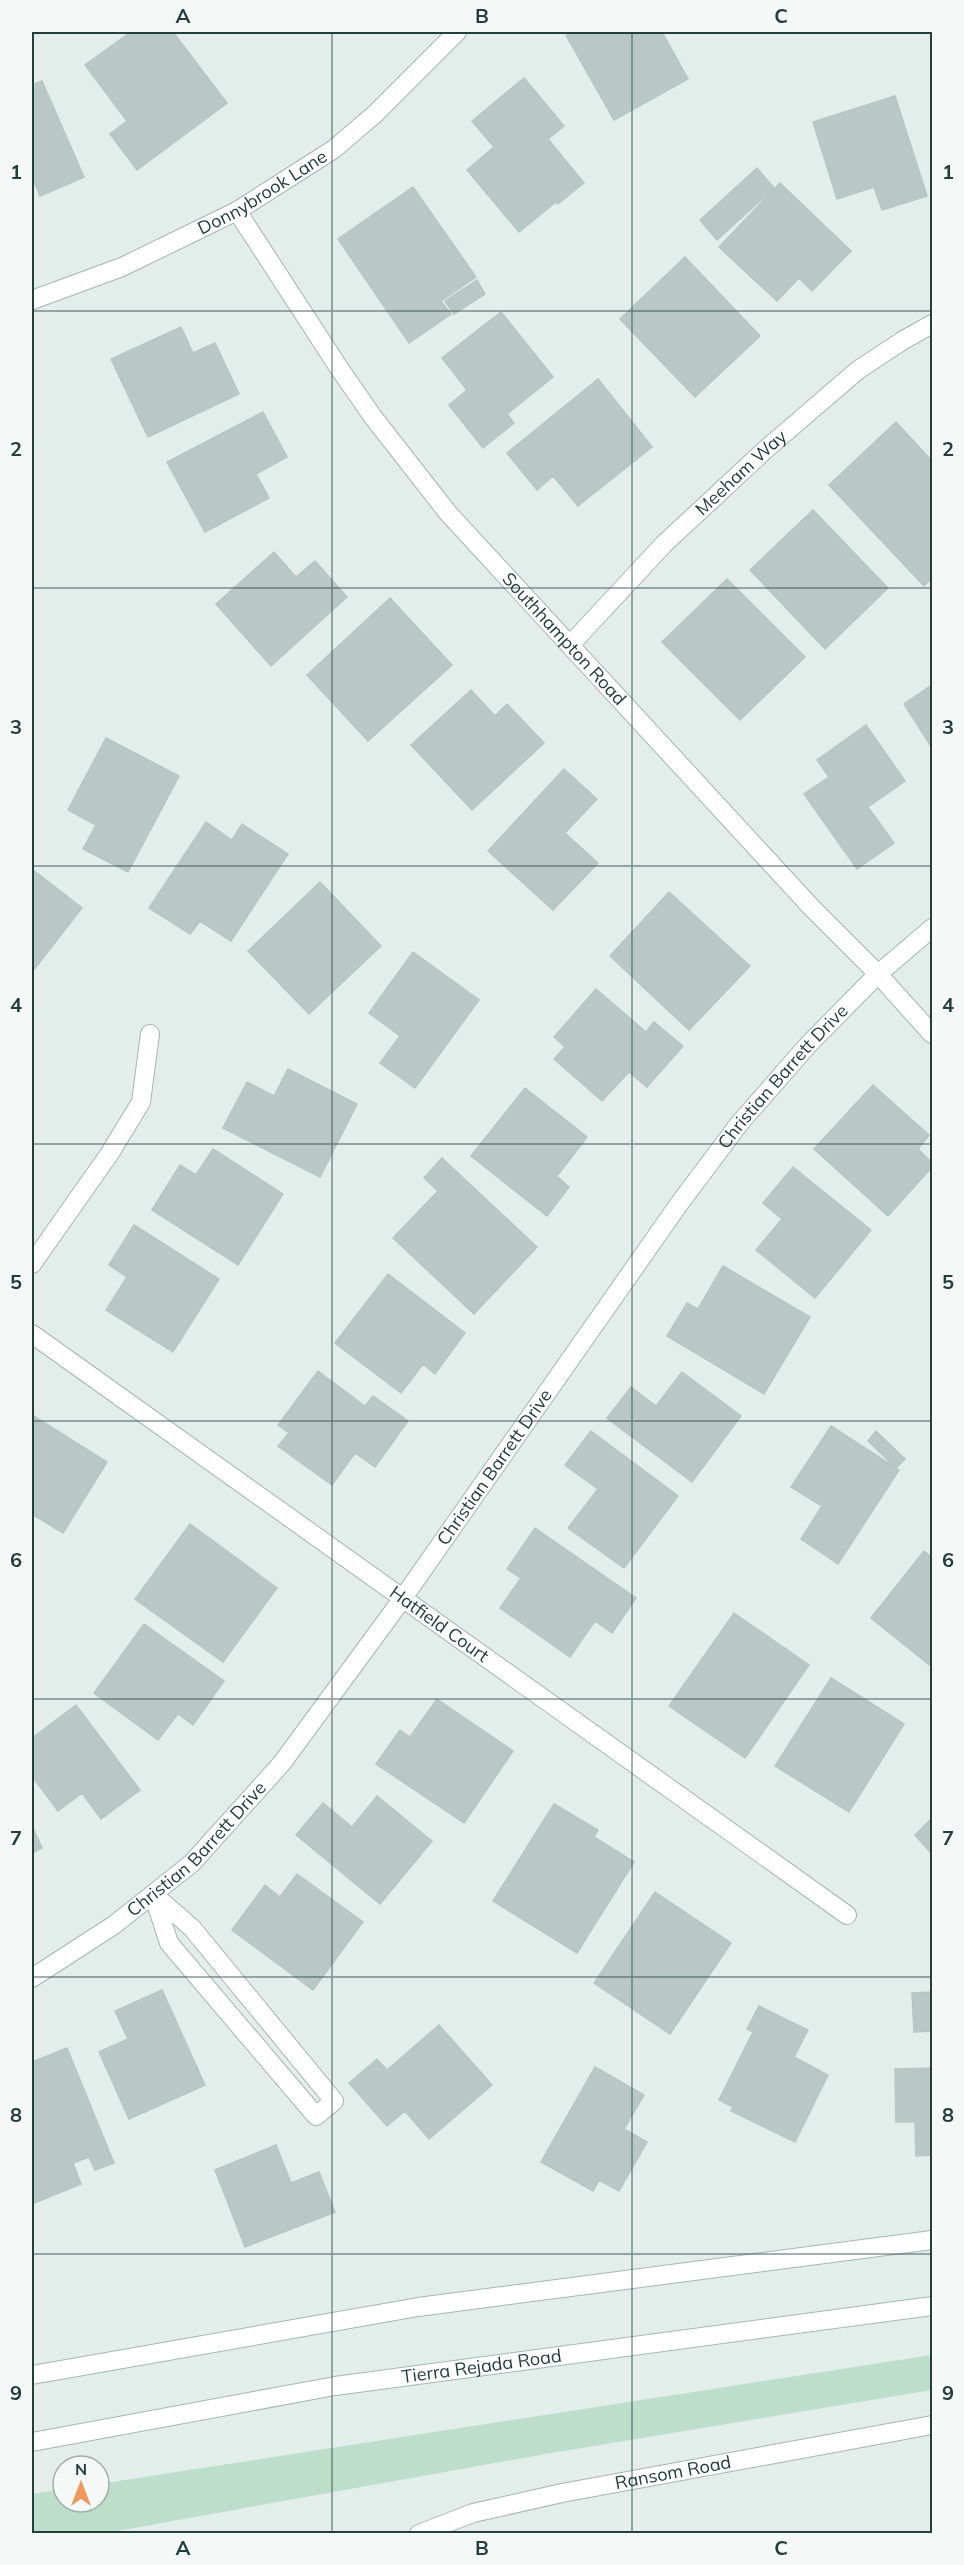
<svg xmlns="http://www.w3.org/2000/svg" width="964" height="2565" font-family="Mulish,sans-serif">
<rect width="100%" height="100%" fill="#e3edea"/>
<!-- green -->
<path fill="#bcdecb" d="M 932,2355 L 932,2390 L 545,2454 L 106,2533 L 32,2533 L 32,2494 L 63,2489 L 63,2502 L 99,2502 L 99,2484 Z"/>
<!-- building -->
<path fill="#b9c8c4" stroke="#b6c7c2" stroke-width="1.5" d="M 131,32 L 173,32 L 227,103 L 137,170 L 110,134 L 127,121 L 85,65 Z
M 573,32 L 662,32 L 688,79 L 614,120 L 566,35 Z
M 524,78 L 564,126 L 548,139 L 584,183 L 558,204 L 556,202 L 519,232 L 467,170 L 494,147 L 472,121 Z
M 42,81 L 84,177 L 40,196 L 32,177 L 32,85 Z
M 895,96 L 927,196 L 882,210 L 874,187 L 837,199 L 813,122 Z
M 757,168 L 774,188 L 717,240 L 700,220 Z
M 780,183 L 851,251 L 812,291 L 799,278 L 777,301 L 719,247 Z
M 413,187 L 476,277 L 441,301 L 451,314 L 409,343 L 338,239 Z
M 685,257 L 760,336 L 695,397 L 620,319 Z
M 477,280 L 485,294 L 454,314 L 445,301 Z
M 501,312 L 553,377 L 507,414 L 514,423 L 483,448 L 449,405 L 467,390 L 442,358 Z
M 181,327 L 193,353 L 215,343 L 239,394 L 148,437 L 111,359 Z
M 598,379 L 652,447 L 578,506 L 553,476 L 537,490 L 507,453 Z
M 263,412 L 287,457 L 256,474 L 269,498 L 205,532 L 167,462 Z
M 896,422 L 932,461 L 932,578 L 924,586 L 829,485 Z
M 813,510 L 888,588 L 825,649 L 750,570 Z
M 274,552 L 296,577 L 315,561 L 347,597 L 271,666 L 216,604 Z
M 727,579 L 805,657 L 740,720 L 662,642 Z
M 390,598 L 452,665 L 368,741 L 307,675 Z
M 932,685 L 932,748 L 904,704 Z
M 471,690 L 495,716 L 507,704 L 544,743 L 472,810 L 411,745 Z
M 866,725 L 905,781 L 868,807 L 894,843 L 857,869 L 804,794 L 829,777 L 817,760 Z
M 106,738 L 179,776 L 128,872 L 83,849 L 96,825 L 68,810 Z
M 564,769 L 597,799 L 565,833 L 598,863 L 553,910 L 488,851 Z
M 206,822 L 232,840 L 242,824 L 288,854 L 231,941 L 200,921 L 190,934 L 149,908 Z
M 32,869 L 82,908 L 32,972 Z
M 320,882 L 381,946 L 309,1014 L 248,951 Z
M 669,892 L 750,966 L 689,1030 L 610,956 Z
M 413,952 L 479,1000 L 415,1088 L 380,1063 L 400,1036 L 369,1013 Z
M 596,989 L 646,1032 L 654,1022 L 683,1046 L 647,1087 L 629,1072 L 602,1101 L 554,1059 L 565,1047 L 554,1037 Z
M 288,1069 L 357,1104 L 320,1177 L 223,1128 L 247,1082 L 274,1096 Z
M 873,1085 L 929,1135 L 918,1149 L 932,1163 L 932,1167 L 888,1216 L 814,1149 Z
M 525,1088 L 587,1137 L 557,1176 L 569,1187 L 547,1216 L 471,1156 Z
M 213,1149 L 283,1194 L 238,1265 L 152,1210 L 180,1165 L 196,1175 Z
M 442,1158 L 537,1247 L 474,1314 L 393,1238 L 438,1191 L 424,1178 Z
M 793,1167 L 871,1230 L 815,1298 L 756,1250 L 782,1219 L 763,1203 Z
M 134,1225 L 219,1279 L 173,1352 L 106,1310 L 127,1277 L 109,1265 Z
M 723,1266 L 810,1317 L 764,1394 L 667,1336 L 687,1303 L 698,1309 Z
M 388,1274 L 465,1333 L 435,1374 L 423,1364 L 401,1393 L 335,1343 Z
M 318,1371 L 365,1406 L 373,1396 L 408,1421 L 375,1467 L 355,1453 L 332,1485 L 278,1446 L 289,1433 L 278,1425 Z
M 682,1372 L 741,1416 L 692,1482 L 607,1418 L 631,1387 L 656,1406 Z
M 32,1415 L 107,1462 L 63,1533 L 32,1514 Z
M 831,1426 L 899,1470 L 838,1564 L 801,1539 L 822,1506 L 791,1487 Z
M 591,1431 L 678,1496 L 624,1568 L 568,1528 L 598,1489 L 565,1465 Z
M 876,1431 L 905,1459 L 896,1468 L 868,1441 Z
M 190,1524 L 277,1588 L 223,1662 L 135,1599 Z
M 535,1528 L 636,1598 L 612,1633 L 595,1621 L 570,1657 L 500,1608 L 521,1578 L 507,1569 Z
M 924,1551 L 932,1558 L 932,1667 L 871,1618 Z
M 734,1613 L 809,1665 L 745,1758 L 669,1706 Z
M 144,1624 L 224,1681 L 193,1725 L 178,1714 L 158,1740 L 94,1693 Z
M 831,1678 L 904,1724 L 849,1812 L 775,1766 Z
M 437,1699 L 513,1751 L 464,1823 L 376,1764 L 400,1730 L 410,1737 Z
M 76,1705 L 140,1790 L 101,1819 L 82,1793 L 58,1811 L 32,1776 L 32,1738 Z
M 377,1796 L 432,1841 L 380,1904 L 296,1835 L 323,1803 L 352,1827 Z
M 554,1804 L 598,1830 L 594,1837 L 634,1862 L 577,1953 L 493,1901 Z
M 932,1818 L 932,1854 L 915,1835 Z
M 32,1826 L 42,1848 L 32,1853 Z
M 297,1874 L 363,1922 L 313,1990 L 232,1930 L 265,1885 L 280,1897 Z
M 655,1892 L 731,1943 L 670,2034 L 594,1983 Z
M 162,1990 L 205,2085 L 129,2119 L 99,2052 L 128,2039 L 115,2011 Z
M 932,1992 L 932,2031 L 914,2032 L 912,1993 Z
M 759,2006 L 808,2030 L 794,2057 L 828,2075 L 795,2142 L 731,2111 L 733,2107 L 719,2100 L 753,2032 L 747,2029 Z
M 439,2025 L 492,2085 L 429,2139 L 405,2111 L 387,2126 L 349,2083 L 377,2059 L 387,2070 Z
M 67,2048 L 114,2163 L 95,2170 L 89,2157 L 73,2163 L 81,2184 L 32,2204 L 32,2062 Z
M 595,2067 L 644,2095 L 624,2129 L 647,2142 L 619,2191 L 599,2180 L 593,2191 L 541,2162 Z
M 932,2068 L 932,2155 L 916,2156 L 915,2122 L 896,2122 L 895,2069 Z
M 276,2145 L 291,2183 L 319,2172 L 335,2212 L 245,2247 L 215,2170 Z"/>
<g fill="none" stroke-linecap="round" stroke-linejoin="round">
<!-- lane casing -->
<g stroke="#a6b5b2" stroke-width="20">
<path id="lane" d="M 153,1894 L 192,1928 L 334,2101 L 316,2116 L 169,1943 Z"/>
</g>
<!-- street casing -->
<g stroke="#a6b5b2" stroke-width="20">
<g id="street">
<path id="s1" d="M 237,211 L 339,368 L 373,417 L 448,513 L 812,908 L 878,974 L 932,1034"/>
<path id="s2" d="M 32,300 L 122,267 L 237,211 L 334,149 L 375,114 L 457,32"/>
<path id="s3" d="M 570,645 L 664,544 L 765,450 L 858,370 L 902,341 L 932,324"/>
<path d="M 32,1264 L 110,1153 L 141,1102 L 150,1034"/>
<path id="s4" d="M 32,1334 L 847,1915"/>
<path id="s5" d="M 419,2534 L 473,2513 L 562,2493 L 932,2425"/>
</g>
</g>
<!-- secondary casing -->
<g stroke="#a2b9b4" stroke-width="20">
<g id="secondary">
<path id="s6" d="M 32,1978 L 114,1925 L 192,1863 L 282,1763 L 403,1598 L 679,1204 L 739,1124 L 808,1045 L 878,974 L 932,928"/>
<path d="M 32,2375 L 418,2307 L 932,2240"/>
<path id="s7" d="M 32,2442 L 335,2386 L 932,2306"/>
</g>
</g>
<!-- lane -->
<use href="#lane" stroke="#fff" stroke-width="18"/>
<!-- street -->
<use href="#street" stroke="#fff" stroke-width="18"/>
<!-- secondary -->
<use href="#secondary" stroke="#fff" stroke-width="18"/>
</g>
<!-- grid -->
<path fill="none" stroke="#233f3b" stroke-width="1.5" stroke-opacity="0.55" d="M 332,32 L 332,2534M 632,32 L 632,2534M 32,311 L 932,311M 32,588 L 932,588M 32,866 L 932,866M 32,1144 L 932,1144M 32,1421 L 932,1421M 32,1699 L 932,1699M 32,1977 L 932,1977M 32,2254 L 932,2254"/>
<g text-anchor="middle" stroke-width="4.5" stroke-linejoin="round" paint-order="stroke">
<!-- street labels -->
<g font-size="18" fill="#233f3b" stroke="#f4f9f8">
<text dy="6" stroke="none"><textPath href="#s2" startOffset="255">Donnybrook Lane</textPath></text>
<text dy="6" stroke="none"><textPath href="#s3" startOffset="243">Meeham Way</textPath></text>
<text dy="6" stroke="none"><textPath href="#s1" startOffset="540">Southhampton Road</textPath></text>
<text dy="6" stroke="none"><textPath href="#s6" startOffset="1182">Christian Barrett Drive</textPath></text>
<text dy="6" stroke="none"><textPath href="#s6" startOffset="696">Christian Barrett Drive</textPath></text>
<text dy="6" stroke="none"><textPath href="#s4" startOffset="500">Hatfield Court</textPath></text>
<text dy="6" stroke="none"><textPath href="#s6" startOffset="210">Christian Barrett Drive</textPath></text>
<text dy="6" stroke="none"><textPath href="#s7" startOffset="456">Tierra Rejada Road</textPath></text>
<text dy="6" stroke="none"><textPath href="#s5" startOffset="262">Ransom Road</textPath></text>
</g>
</g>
<!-- border -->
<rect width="964" height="2565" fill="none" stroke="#f4f9f8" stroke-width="66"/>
<!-- north arrow -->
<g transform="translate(81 2484)"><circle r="28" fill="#f4f9f8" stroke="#a0afac" stroke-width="1.5"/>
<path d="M0-4.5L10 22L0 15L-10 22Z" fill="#f1985d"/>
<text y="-9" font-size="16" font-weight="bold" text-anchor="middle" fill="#233f3b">N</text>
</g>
<rect x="33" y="33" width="898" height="2499" fill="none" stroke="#233f3b" stroke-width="2"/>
<g font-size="20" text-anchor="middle" font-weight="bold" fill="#233f3b">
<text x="183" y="23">A</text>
<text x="482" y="23">B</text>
<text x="781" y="23">C</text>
<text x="16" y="179">1</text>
<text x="948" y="179">1</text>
<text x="16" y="456">2</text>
<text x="948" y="456">2</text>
<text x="16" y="734">3</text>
<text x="948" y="734">3</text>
<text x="16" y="1012">4</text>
<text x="948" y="1012">4</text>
<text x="16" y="1289">5</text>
<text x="948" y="1289">5</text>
<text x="16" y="1567">6</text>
<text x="948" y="1567">6</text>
<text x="16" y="1845">7</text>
<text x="948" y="1845">7</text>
<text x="16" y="2122">8</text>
<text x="948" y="2122">8</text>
<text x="16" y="2400">9</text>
<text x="948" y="2400">9</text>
<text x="183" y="2555">A</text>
<text x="482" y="2555">B</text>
<text x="781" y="2555">C</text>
</g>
</svg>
